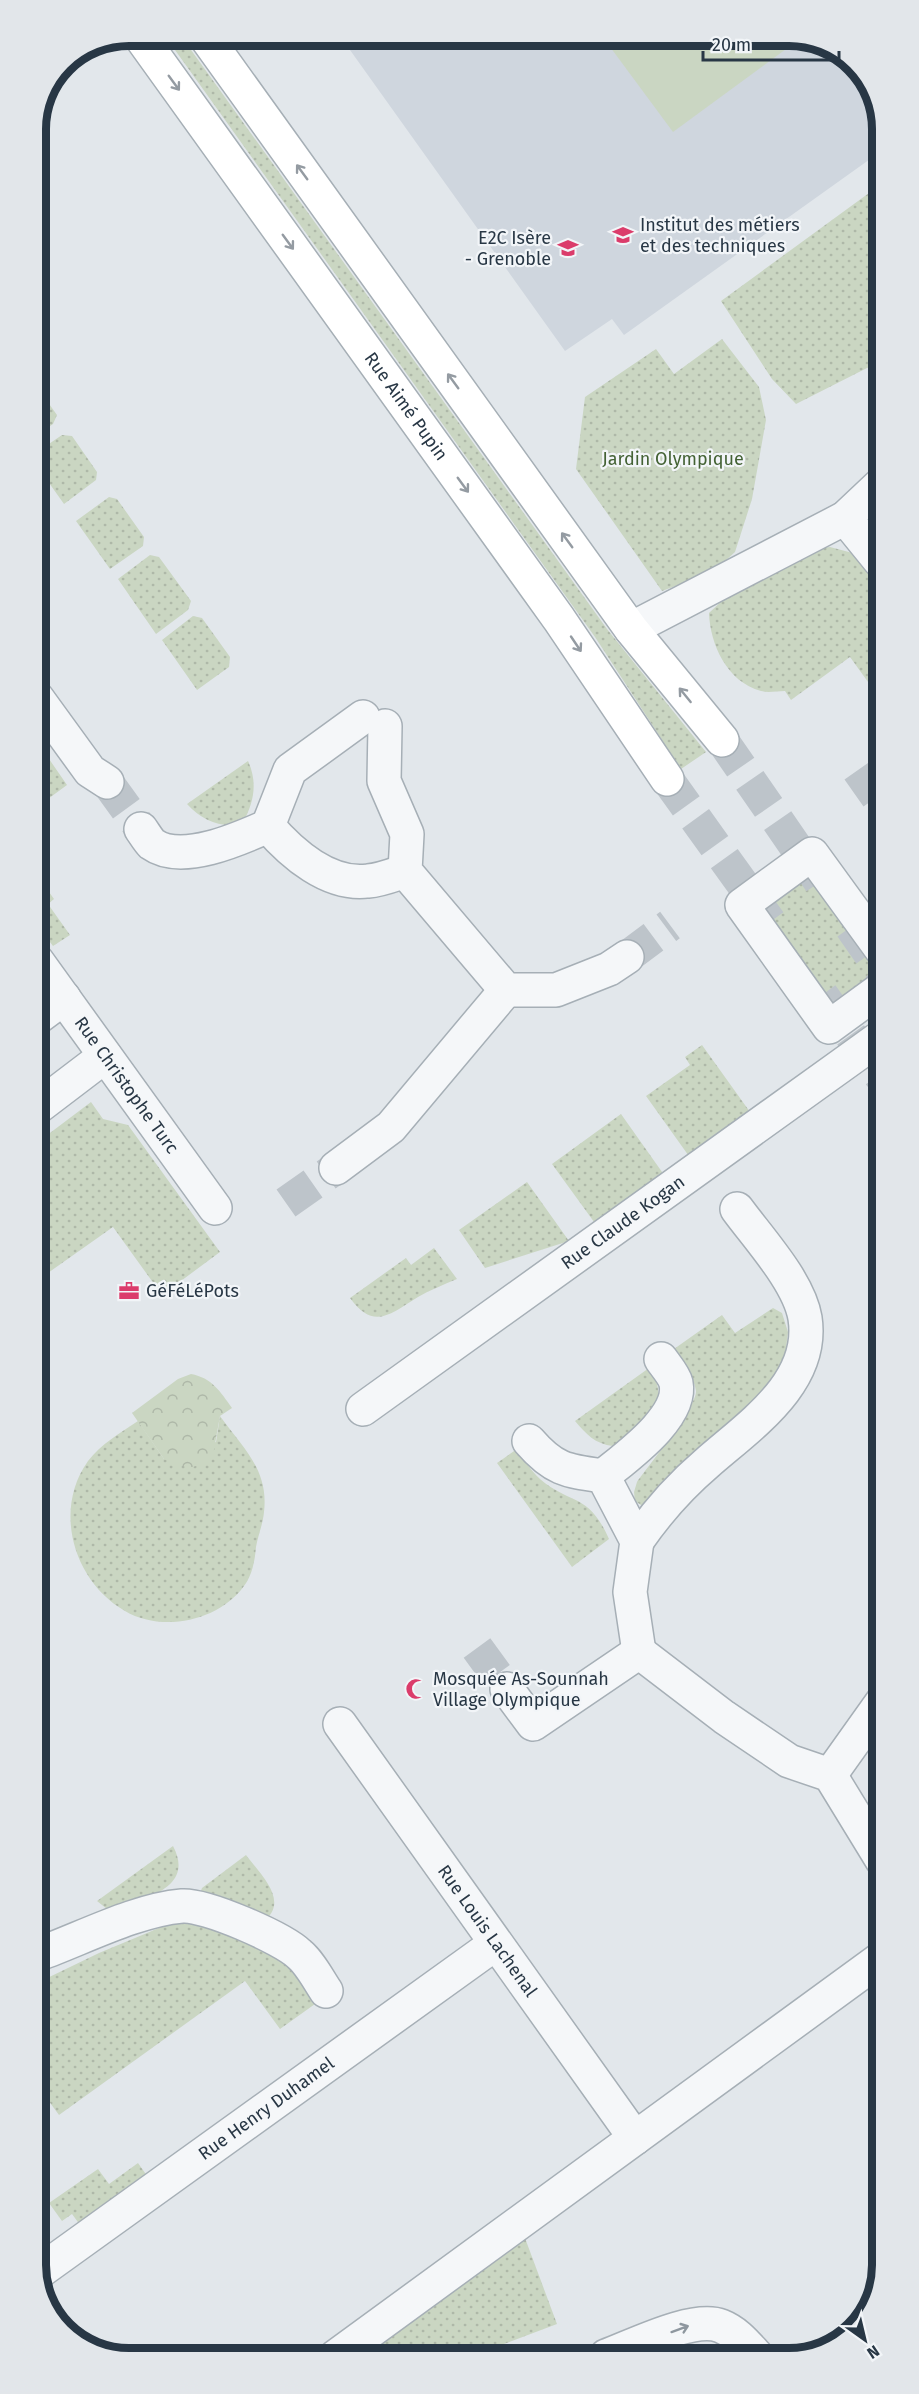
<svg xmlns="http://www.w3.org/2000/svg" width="919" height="2394" font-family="'Fira Sans',sans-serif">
<defs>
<pattern id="grass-dots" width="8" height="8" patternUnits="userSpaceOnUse" patternTransform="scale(1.5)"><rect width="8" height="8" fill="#cad6c2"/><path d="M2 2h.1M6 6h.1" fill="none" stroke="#aeb8a8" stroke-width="1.8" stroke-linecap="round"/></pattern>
<pattern id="park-crowns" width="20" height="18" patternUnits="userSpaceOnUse" patternTransform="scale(1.5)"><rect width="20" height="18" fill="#cad6c2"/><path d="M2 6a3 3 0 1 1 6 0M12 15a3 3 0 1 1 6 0" fill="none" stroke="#aeb8a8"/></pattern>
</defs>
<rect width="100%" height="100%" fill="#e2e7eb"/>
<!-- built -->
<path fill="#cfd6de" d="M 340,36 L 796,36 L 847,55 L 880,105 L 880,152 L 624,335 L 612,319 L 565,351 Z"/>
<!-- grass -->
<path fill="url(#grass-dots)" d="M 165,36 L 181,36 L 607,629 L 706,752 L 681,769 L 595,637 Z
M 880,185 L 880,365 L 867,368 L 796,404 L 772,379 L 721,301 Z
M 722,339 L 759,387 L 766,420 L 752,499 L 735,552 L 713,572 L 662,591 L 576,469 L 585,397 L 656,349 L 674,374 Z
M 37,387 L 57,415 L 53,424 L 37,435 Z
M 62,435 L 72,436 L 97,472 L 96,480 L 64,504 L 37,466 L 37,452 Z
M 109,497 L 117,499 L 144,537 L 143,546 L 110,569 L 76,521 Z
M 830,547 L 860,555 L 880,577 L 881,700 L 850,657 L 791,700 L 785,691 C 777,691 768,693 761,691 C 727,682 710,644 709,613 L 726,597 L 798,550 Z
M 150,555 L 159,557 L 191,601 L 188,610 L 156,634 L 118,579 Z
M 193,616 L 202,618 L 230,657 L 229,667 L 197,690 L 162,640 Z
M 47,756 L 67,785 L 37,807 L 37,763 Z
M 248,761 C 258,783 254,803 242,824 C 220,828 203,821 187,804 Z
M 812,854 L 881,949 L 881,989 L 829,1027 L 742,905 Z
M 37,875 L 54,899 L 48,904 L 70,935 L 53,946 L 37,925 Z
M 702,1045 L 750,1112 L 708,1139 L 691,1159 L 646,1096 L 690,1065 L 685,1057 Z
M 91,1102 L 103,1119 L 128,1125 L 220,1252 L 162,1295 L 113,1227 L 38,1280 L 38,1205 L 47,1198 L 38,1185 L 38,1142 Z
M 621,1114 L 667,1179 L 597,1226 L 552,1164 Z
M 527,1182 L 569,1241 L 485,1268 L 459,1230 Z
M 434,1248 L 457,1279 C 443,1285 430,1290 418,1297 C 390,1314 374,1331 350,1298 L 406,1258 L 411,1265 Z
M 773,1308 L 782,1313 L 788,1332 L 785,1357 L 773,1386 L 644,1507 L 635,1501 L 634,1492 L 637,1482 C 649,1465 697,1406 696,1391 C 694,1375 682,1362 674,1349 L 722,1315 L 735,1333 Z
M 649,1368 C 675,1406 642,1427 613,1446 C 595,1444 586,1434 575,1421 Z
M 220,1416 C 243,1448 269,1470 264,1512 C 263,1524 258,1535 256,1547 C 255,1560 252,1576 244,1586 C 219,1621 162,1633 125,1611 C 73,1581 53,1510 88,1461 C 101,1444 120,1433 138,1421 L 164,1459 L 216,1442 Z
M 517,1449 C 524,1459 531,1471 540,1479 C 572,1506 588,1492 609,1539 L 572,1567 L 497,1463 Z
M 173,1846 C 197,1891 137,1901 107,1909 L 97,1901 Z
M 246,1855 C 260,1874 290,1901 264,1921 L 199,1896 L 202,1888 Z
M 183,1918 L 263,1939 L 322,1999 L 280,2029 L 245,1981 L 59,2115 L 48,2100 L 39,2107 L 39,1982 L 99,1953 Z
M 138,2163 L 150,2180 L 83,2229 L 72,2214 L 62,2221 L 49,2203 L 98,2169 L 109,2184 Z
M 522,2230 L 557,2324 L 472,2356 L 348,2357 Z"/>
<!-- park -->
<path fill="url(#park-crowns)" d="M 191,1374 C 212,1378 220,1391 232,1408 L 220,1416 L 213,1455 L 202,1464 L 189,1468 L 164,1459 L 132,1413 L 178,1379 Z"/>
<!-- pitch -->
<path fill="#cad6c2" d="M 602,36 L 796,36 L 801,38 L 673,132 Z"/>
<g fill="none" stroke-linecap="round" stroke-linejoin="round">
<!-- street-tunnel -->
<path stroke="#bdc4ca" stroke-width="33" stroke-dasharray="33 16" stroke-linecap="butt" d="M 107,782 L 141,829
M 854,793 L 881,774
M 627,957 L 670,925
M 286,1203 L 336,1168
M 477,1648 L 507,1689"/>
<!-- secondary-tunnel -->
<path stroke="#bdc4ca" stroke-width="33" stroke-dasharray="33 16" stroke-linecap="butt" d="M 722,740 L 820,882
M 667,779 L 770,922
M 851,927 L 881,970
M 822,995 L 881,1077"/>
<!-- street casing -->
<g stroke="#a6afb6" stroke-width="36">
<g id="street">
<path d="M 845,518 L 880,561"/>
<path d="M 631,629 L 845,518 L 880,485"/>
<path d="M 37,698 L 90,771 L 107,782"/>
<path d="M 363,717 L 290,770 L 268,826 C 292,854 329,886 368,881 C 381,880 393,875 405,871"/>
<path d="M 385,726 L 384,781 L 407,834 L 405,871 L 506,990 L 556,990 L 609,969 L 627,957"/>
<path d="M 141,829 C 144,833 148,840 152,844 C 181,865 239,839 268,826"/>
<path d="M 881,949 L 812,854 L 742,905 L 829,1027 L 881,989"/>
<path id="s1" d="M 37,961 L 215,1208"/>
<path d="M 37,1018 L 64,998"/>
<path d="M 38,1107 L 105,1056"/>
<path d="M 336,1168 L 391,1127 L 506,990"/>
<path id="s2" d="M 363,1409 L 881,1037"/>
<path d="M 603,1476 C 626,1457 683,1417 676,1383 C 674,1375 665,1365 661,1359"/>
<path d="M 637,1541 C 657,1512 680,1486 707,1463 C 749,1426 815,1383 805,1318 C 799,1282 759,1239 737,1209"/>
<path d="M 639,1652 L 724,1717 L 789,1761 L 830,1775 L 882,1860"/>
<path d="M 507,1689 L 533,1724 L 639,1652 L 630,1592 L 637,1541 L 603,1476 C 567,1471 554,1470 529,1441"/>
<path id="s3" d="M 340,1724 L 635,2138"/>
<path d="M 830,1775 L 882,1702"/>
<path d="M 39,1954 C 83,1938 136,1910 182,1906 C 205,1904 282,1938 299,1954 C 310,1963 318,1979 326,1991"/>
<path id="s4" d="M 39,2272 L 495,1944"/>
<path d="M 606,2356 C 633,2346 694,2315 721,2326 C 736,2332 745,2343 756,2355"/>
<path d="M 335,2357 L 883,1957"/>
</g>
</g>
<!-- secondary casing -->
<g stroke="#a6afb6" stroke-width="36">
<g id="secondary">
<path id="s5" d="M 140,36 L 559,619 L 667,779"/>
<path d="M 205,36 L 631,629 L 722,740"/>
</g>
</g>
<!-- street -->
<use href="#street" stroke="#f5f7f9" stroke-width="33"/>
<!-- secondary -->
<use href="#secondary" stroke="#fff" stroke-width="33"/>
</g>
<!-- one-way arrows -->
<defs><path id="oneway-shaft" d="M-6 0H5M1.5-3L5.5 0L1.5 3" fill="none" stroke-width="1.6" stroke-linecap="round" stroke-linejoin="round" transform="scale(1.5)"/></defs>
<g stroke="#949ba2">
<use href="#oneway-shaft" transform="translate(174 83) rotate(54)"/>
<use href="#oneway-shaft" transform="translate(302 172) rotate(-126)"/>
<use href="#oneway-shaft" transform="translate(288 242) rotate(54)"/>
<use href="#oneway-shaft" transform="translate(453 381) rotate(-126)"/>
<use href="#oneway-shaft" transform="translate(463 485) rotate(54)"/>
<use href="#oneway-shaft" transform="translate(567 540) rotate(-126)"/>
<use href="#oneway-shaft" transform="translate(576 644) rotate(56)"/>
<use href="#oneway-shaft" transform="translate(685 695) rotate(-129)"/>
</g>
<use stroke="#8e979f" href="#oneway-shaft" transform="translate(680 2329) rotate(-20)"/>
<!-- icons -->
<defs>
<g id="university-bare" transform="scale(1.62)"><path d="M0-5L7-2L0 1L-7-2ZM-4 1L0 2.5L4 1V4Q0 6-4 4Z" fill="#db3c6b" stroke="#f2f5f8" stroke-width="2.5" paint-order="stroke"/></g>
<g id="office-bare" transform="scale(1.62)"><path d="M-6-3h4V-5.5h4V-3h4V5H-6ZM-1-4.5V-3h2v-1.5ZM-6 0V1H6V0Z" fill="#db3c6b" stroke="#f2f5f8" stroke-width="2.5" paint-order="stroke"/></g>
<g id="mosque-bare" transform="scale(1.62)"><path d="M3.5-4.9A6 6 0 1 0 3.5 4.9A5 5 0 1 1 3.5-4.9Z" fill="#db3c6b" stroke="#f2f5f8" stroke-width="2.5" paint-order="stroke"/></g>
</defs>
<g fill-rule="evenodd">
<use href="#university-bare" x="623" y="235"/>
<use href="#university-bare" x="568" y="248"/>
<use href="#office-bare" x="129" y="1291"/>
<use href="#mosque-bare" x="416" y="1689"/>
</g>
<g text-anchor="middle" stroke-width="4.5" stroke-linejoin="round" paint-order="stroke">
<!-- poi labels -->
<g font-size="18" fill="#283745" stroke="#f2f5f8" text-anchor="start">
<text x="640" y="231">Institut des métiers<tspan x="640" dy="21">et des techniques</tspan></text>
<text x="551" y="244" text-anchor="end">E2C Isère<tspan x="551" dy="21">- Grenoble</tspan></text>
<text x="146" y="1297">GéFéLéPots</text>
<text x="433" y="1685">Mosquée As-Sounnah<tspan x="433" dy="21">Village Olympique</tspan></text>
</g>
<!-- street labels -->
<g font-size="18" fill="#283745" stroke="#f2f5f8">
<text dy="6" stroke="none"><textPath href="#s5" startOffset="456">Rue Aimé Pupin</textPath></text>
<text dy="6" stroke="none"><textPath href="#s1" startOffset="153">Rue Christophe Turc</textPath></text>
<text dy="6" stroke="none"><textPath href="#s2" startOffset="320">Rue Claude Kogan</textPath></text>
<text dy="6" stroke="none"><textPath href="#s3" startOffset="254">Rue Louis Lachenal</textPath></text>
<text dy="6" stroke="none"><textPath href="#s4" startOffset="280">Rue Henry Duhamel</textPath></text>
</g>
<!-- park labels -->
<g font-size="18" fill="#436234" stroke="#f2f5f8">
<text x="673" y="465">Jardin Olympique</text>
</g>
</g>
<!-- crop -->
<path d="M0 0H919V2394H0ZM129 46H789A83 83 0 0 1 872 129V2265A83 83 0 0 1 789 2348H129A83 83 0 0 1 46 2265V129A83 83 0 0 1 129 46Z" fill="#e2e6ea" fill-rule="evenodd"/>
<path fill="none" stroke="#283745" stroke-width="8" d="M129 46H789A83 83 0 0 1 872 129V2265A83 83 0 0 1 789 2348H129A83 83 0 0 1 46 2265V129A83 83 0 0 1 129 46Z"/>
<!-- north arrow -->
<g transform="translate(865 2340) rotate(146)" stroke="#f2f5f8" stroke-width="4.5" paint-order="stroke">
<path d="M0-4.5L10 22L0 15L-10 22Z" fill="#283745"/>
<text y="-9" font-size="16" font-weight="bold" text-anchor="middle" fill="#283745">N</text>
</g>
<!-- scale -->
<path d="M703 51v9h136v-9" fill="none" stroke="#283745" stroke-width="3"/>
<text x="712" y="51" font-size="18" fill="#283745" stroke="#f2f5f8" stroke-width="4.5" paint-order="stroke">20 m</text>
</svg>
